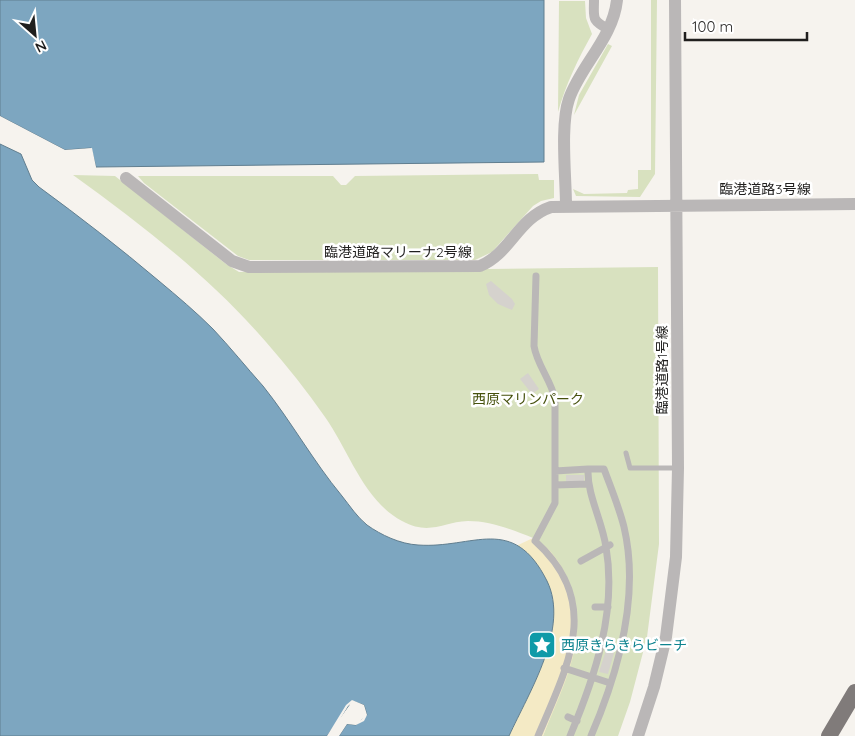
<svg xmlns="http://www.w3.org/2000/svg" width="855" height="736" font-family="Quicksand,'Noto Sans JP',sans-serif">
<rect width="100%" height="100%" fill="#f6f3ee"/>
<!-- green -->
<path fill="#d8e1bf" d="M 651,0 L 657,0 L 655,174 L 640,197 L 576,196 L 573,189 L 584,194 L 627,193 L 628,190 L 638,189 L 638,170 L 651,170 Z
M 559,1 L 585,1 L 586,18 L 592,34 C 578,59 566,84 558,112 Z
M 608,44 L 612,46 L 574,115 L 579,95 Z
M 538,174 L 539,180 L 554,180 L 554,198 L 541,201 L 533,206 L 492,252 L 475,260 L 249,260 L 238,256 L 144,183 L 138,176 L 333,176 L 341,185 L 346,185 L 355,176 Z
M 73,175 L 115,176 L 226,264 L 239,272 L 658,267 L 659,544 L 647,637 L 630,702 L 618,736 L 543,736 L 568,670 L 533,538 C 514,530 490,521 468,521 C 442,522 430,536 402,521 C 364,501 349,451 325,417 C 307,391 287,366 266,342 C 210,277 142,225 73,175 Z"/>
<!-- sand -->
<path fill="#f4eac5" d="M 533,538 C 547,545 557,558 564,571 C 595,629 565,681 543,736 L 469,736 L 516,546 Z"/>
<!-- water -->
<path fill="#7da6c0" stroke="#617e8f" d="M 0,0 L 544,0 L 544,162 L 96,167 L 91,148 L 65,150 L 0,116 Z
M 0,144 L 21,154 L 32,180 L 39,187 C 80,217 120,248 159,281 C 177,296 196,312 213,329 C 230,347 246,367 263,386 C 291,421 313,461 342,496 C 350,506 357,517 367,525 C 381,535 400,544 418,545 C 473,549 513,513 547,581 C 570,628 529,692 509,736 L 339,736 L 347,724 L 356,725 L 367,715 L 364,705 L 352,701 L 327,736 L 0,736 Z"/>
<!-- pier -->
<path fill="#f6f3ee" d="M 0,116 L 65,150 L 92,148 L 96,167 L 93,167 L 90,151 L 64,153 L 0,119 Z
M 352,700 L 364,705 L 367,715 L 364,721 L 356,725 L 347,724 L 339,736 L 336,736 L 346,722 L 356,723 L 362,719 L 364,714 L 362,706 L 352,703 L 348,706 L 330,736 L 327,736 L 346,705 Z"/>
<!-- building -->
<path fill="#d5d2cd" d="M 491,281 L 512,299 L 515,304 L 512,310 L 498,304 L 489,295 L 486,284 Z
M 528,373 L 539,389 L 532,394 L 520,379 Z
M 566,475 L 584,475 L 584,483 L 566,483 Z
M 606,650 L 614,653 L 608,674 L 599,672 Z"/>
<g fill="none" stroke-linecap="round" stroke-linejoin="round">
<!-- service -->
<path stroke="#bab7b7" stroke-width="5" d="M 626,453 L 630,468 L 677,468"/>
<!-- pedestrian -->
<path stroke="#bab7b7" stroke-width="7" d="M 536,276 L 534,346 C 537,365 551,380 555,399 L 555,471
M 555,485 L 588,484
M 581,561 L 610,545
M 595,607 L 608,607
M 564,668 L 610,683
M 568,717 L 577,721
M 538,736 C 568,665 603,602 535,541 L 555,503 L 555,471 L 588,469
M 570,736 C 595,677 617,611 606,547 C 602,520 587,495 588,469 L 604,469 C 611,488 619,507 624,527 C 640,595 618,673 591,736"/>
<!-- minor -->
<path stroke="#bab7b7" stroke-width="10" d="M 594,0 C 594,18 591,20 608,29"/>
<!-- tertiary -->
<path stroke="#bab7b7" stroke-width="12" d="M 126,178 L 232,261 L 249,267 L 480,266 C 510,254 518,218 551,207 L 855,204
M 566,206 C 566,177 560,125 569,99 C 581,65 613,38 617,0
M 638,736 L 654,687 L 666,637 L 676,557 L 678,468 L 675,0"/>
<!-- trunk -->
<path stroke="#807b7a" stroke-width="16" d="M 829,736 L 855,692"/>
</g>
<!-- icons -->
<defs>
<g id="sight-square" transform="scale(1.4375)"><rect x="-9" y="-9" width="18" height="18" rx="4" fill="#0f9aa8" stroke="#fff"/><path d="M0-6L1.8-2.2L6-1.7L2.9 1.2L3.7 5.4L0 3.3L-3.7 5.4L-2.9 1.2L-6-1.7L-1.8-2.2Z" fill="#fff"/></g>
</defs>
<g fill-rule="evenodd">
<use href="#sight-square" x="542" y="645"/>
</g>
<g text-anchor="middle" stroke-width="5" stroke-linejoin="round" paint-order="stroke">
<!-- street labels -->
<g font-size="14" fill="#201f1e" stroke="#fff">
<text x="765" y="194">臨港道路3号線</text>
<text x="398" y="257">臨港道路マリーナ2号線</text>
<text transform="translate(662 370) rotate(-90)" y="5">臨港道路1号線</text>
</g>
<!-- park labels -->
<g font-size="14" fill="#46510d" stroke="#fff">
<text x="528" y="404">西原マリンパーク</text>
</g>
<!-- culture labels -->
<g font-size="14" fill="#0d838f" stroke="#fff" text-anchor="start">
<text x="561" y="650">西原きらきらビーチ</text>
</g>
</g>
<!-- north arrow -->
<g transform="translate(35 35) rotate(153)" stroke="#ffffff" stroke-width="4" paint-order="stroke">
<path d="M0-4L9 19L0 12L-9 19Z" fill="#201f1e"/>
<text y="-8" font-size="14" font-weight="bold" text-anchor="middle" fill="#201f1e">N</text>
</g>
<!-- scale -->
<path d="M685 32v8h122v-8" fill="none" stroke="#201f1e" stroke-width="2.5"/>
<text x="692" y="32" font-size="15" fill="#201f1e" stroke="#ffffff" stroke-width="4" paint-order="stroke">100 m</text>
</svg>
